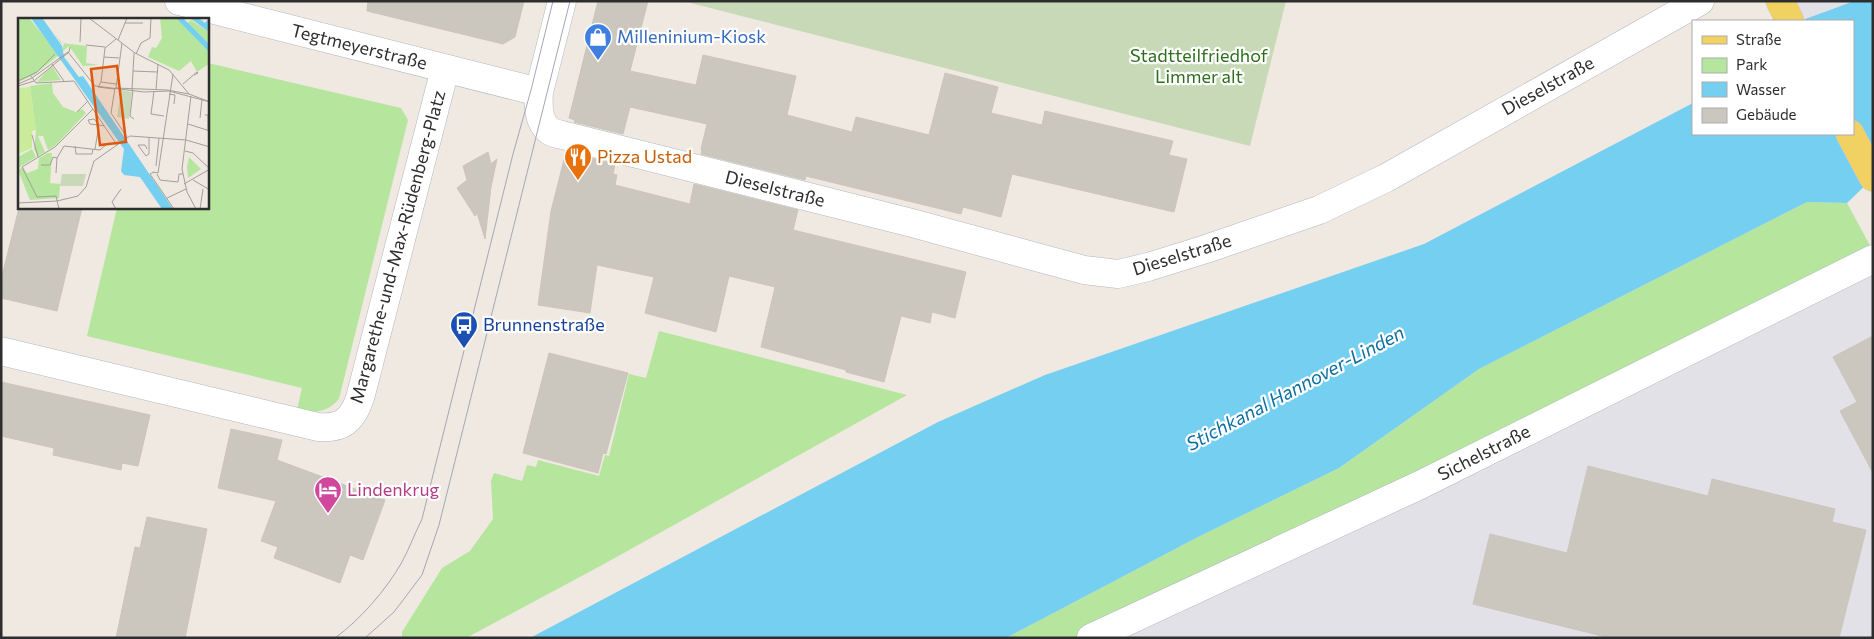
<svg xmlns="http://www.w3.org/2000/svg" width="1874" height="639" font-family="Commissioner,sans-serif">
<rect width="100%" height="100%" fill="#efe9e1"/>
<!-- industrial -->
<path fill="#e3e1e8" d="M 1780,1 L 1854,1 L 1822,12 L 1827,21 L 1790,21 Z
M 1873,259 L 1873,638 L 1091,638 Z"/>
<!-- green -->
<path fill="#b6e59e" d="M 208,63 L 401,108 L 408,120 L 339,399 C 327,413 314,413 297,410 L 302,388 L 87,336 L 117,208 L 208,208 Z
M 1807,202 L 1847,203 L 1873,251 L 1091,638 L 1006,638 L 1198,537 L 1339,468 L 1479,369 Z
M 659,331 L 907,395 L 604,564 L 466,638 L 402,638 L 402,632 L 442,568 L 470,551 L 493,519 L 491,481 L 494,473 L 522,481 L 527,465 L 536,467 L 538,460 L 599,476 L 605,455 L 609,456 L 629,374 L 646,378 Z"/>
<!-- cemetery -->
<path fill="#c8d9b8" d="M 683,1 L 1286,1 L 1250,146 Z"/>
<!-- water -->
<path fill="#75cff0" d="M 1854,1 L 1873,1 L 1873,178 L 1847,203 L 1807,202 L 1479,369 L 1339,468 L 1198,537 L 1006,638 L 530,638 L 938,422 L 1045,375 L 1424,244 L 1693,103 L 1693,134 L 1853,134 L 1853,21 L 1800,21 Z"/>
<!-- building -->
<path fill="#cbc7bf" stroke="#cbc5ba" d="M 368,1 L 524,1 L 515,37 L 503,44 L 367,11 Z
M 598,1 L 648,1 L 630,71 L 696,85 L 703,55 L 796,76 L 787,115 L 852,132 L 856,117 L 929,135 L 945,73 L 998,87 L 991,113 L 1042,125 L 1045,111 L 1173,141 L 1169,155 L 1187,159 L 1174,212 L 1012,174 L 1001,217 L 963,207 L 961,214 L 806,176 L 805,180 L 701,154 L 702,150 L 701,149 L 707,124 L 630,107 L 623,134 L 574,122 L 575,120 L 569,118 Z
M 488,152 L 491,164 L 497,159 L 491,187 L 485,239 L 477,213 L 475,216 L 457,188 L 467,180 L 463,166 Z
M 566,152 L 615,164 L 613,174 L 617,175 L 615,185 L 690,204 L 694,184 L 798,210 L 793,230 L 966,272 L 955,318 L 932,312 L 930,323 L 901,316 L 884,382 L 846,372 L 846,370 L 761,347 L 775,287 L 729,276 L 716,332 L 645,313 L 654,277 L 597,265 L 590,313 L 538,305 L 551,211 Z
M 19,208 L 82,208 L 57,311 L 1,298 L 1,280 Z
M 1873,336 L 1873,473 L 1840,411 L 1857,402 L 1833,357 Z
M 549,353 L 628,373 L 606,454 L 603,453 L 598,473 L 523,453 Z
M 1,382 L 150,415 L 138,466 L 122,463 L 121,470 L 53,455 L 54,448 L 1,436 Z
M 231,429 L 282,440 L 277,460 L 385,500 L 363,560 L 350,555 L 340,583 L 274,558 L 278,547 L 261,541 L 276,501 L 218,488 Z
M 1588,466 L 1708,496 L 1712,479 L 1835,509 L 1832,522 L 1866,530 L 1839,638 L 1610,638 L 1473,604 L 1490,534 L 1567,553 Z
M 147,517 L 207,529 L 185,638 L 116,638 L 135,547 L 140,548 Z"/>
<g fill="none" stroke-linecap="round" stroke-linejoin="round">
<!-- minor casing -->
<g stroke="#b4b7c1" stroke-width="29">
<path id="minor" d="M 179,1 L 539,92
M 562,1 L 539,92 C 538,105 538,123 550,131 C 553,133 558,134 562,135 L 912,223 L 1084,270 L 1118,274 L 1148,267 L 1206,249 L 1319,210 L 1386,178 L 1700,1
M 1,351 L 318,427 C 342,429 352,421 360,398 L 445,69
M 1091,638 L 1420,485 L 1873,259"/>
</g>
<!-- major casing -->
<g stroke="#c9c9c9" stroke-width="29">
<path id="major" d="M 1780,1 L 1790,21
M 1850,134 L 1873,177"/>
</g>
<!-- minor -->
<use href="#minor" stroke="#fff" stroke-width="28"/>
<!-- major -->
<use href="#major" stroke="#f2d163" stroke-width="28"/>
<!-- tram -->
<path stroke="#a3a6b8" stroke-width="1" d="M 335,638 C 361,619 386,590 402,562 C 409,549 415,533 422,519 L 513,154 L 531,90 L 553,1
M 365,638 L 394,612 L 422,575 L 439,525 L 570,1"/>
</g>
<!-- icons -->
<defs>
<g id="shop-pin" transform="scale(1.4375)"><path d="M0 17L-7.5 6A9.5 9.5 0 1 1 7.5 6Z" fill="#3f7fe0" stroke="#fff"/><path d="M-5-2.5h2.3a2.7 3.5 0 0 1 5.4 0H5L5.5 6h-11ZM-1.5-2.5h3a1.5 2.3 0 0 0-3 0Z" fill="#fff"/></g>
<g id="restaurant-pin" transform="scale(1.4375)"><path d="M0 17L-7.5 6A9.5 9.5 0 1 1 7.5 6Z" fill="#e8710a" stroke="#fff"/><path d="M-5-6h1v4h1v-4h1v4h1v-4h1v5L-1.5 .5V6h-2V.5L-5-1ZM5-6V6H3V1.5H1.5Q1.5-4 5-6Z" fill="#fff"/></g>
<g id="bus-pin" transform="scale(1.4375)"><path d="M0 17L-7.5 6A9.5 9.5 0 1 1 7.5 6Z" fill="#1a4fb4" stroke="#fff"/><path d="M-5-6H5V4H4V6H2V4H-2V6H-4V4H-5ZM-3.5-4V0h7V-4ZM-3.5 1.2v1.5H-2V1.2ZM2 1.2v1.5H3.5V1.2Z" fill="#fff"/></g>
<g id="hotel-pin" transform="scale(1.4375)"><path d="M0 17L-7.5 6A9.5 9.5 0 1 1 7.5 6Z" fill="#d1479c" stroke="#fff"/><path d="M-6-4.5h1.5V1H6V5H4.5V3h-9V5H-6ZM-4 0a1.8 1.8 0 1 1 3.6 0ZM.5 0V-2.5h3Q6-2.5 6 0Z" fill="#fff"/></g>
</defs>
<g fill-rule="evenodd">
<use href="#shop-pin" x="598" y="37"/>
<use href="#restaurant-pin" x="578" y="157"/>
<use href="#bus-pin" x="464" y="325"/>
<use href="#hotel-pin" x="328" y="490"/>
</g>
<g text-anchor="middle" stroke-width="4.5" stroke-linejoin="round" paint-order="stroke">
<!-- shop labels -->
<g font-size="18" fill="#366cbe" stroke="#fff" text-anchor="start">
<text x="617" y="43">Milleninium-Kiosk</text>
</g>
<!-- street labels -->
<g font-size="18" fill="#2e2e2e" stroke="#fff">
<text transform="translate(359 47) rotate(14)" y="6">Tegtmeyerstraße</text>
<text transform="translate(1548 86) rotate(-29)" y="6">Dieselstraße</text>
<text transform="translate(775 189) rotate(14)" y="6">Dieselstraße</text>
<text transform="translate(398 247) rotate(-75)" y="6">Margarethe-und-Max-Rüdenberg-Platz</text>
<text transform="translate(1182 255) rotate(-17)" y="6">Dieselstraße</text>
<text transform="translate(1484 453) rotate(-27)" y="6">Sichelstraße</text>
</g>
<!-- park labels -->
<g font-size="18" fill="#2c6e1b" stroke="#fff">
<text x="1199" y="62">Stadtteilfriedhof<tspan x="1199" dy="21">Limmer alt</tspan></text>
</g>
<!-- food labels -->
<g font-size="18" fill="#c56008" stroke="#fff" text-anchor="start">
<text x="597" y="163">Pizza Ustad</text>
</g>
<!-- transit labels -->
<g font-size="18" fill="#164399" stroke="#fff" text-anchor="start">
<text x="483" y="331">Brunnenstraße</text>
</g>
<!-- hotel labels -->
<g font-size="18" fill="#b23c85" stroke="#fff" text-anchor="start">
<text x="347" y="496">Lindenkrug</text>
</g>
<!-- water labels -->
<g font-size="19" font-style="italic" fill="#0d6fa3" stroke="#fff">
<text transform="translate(1295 388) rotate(-28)" y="7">Stichkanal Hannover-Linden</text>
</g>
</g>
<!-- overview -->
<g transform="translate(18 18)">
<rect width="191" height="191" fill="#efe9e1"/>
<path d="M 0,0 L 11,0 L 41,37 L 16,57 L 0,64 ZM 142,0 L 158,0 L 191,34 L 191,46 L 179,54 L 173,43 L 161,53 L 130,39 L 134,29 L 138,30 L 144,20 ZM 173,2 L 191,14 L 191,26 L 169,5 ZM 35,13 L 44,25 L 69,28 L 68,45 L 81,47 L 65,48 L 51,28 L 44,34 L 46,25 L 43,25 ZM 34,48 L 43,62 L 19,64 L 26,56 ZM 34,65 L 35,75 L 45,89 L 58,94 L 64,91 L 68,95 L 38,127 L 30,132 L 25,118 L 20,118 L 27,134 L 20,138 L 16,131 L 18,113 L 12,68 ZM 14,131 L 18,139 L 0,150 L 0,139 ZM 30,135 L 34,135 L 32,165 L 42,166 L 41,180 L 12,182 L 0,152 L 5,149 L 9,155 L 20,151 L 21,140 ZM 171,139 L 183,151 L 170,160 L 169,149 Z" fill="#b6e59e"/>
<path d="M 103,72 L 114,74 L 111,101 L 99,99 ZM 44,156 L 68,156 L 65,168 L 42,168 Z" fill="#c8d9b8"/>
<path d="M 12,69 L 18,112 L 14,113 L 14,130 L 0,136 L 0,70 Z" fill="#c9ec9a"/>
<path d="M 13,0 L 25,1 L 44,28 L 46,39 L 61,59 L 65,58 L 155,191 L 144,191 L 122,159 L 106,157 L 103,153 L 106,131 ZM 158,0 L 165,0 L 191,26 L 191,34 ZM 172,0 L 181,0 L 187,5 L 191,0 L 191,14 Z" fill="#75cff0"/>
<path fill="none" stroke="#a29e99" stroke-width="1" d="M 71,0 L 117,35 L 151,52 L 171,76 L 192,84M 107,5 L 125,5M 100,22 L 109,0M 62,24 L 63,0M 68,27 L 87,29M 118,36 L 123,25 L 132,20 L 133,0M 86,39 L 101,40M 34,46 L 46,63M 115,53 L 139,54M 13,58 L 18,65 L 56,63 L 99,127M 0,63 L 19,54 L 37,36M 83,64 L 87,30 L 98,21M 83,64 L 80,69 L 96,71M 83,64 L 98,66M 0,66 L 14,60 L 50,34 L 77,68 L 126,74 L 151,73 L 192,84M 165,66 L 179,54 L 180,55 L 176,57M 0,68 L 16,63 L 51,34 L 52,29M 98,70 L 104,25M 114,72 L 116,35M 115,72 L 112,98 L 116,101M 138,72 L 140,46M 136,73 L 133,96 L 146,98M 151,76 L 157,77 L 156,86M 173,78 L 164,151 L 169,174 L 178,191M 59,94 L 70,83M 187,97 L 190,97 L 190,113M 182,100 L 184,81M 170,106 L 192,113M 14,117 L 20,139M 109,119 L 93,95 L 97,70 L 149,72 L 171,76M 57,128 L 58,136 L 74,136 L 75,131M 77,131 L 81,107 L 76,101 L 70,102 L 72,106 L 81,107 L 86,108M 129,131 L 127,127 L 120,127 L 128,138 L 131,136 L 131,119M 167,133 L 175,135 L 192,151M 23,147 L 32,147 L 35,139 L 39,140M 138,148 L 141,120M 135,154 L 140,155 L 155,56M 136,154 L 132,156 L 156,191M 38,155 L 39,140 L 46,128 L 82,132 L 90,125M 139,156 L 142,162 L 160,164 L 161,156 L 165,156M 175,162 L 192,172M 166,166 L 192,151M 149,180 L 168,171M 0,185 L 39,183 L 60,178 L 68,169 L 76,143 L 112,118 L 168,122 L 192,129M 41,191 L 38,178 L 19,179 L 4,149 L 37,129 L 75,91M 98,191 L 94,184 L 103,171M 182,191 L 185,171"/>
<path fill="#df570e" fill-opacity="0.15" stroke="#df570e" stroke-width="2.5" d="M 99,48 L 108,124 L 82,127 L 73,51 Z"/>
<rect width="191" height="191" fill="none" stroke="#2e2e2e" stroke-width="2.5"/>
</g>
<!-- border -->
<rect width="1874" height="639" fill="none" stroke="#2e2e2e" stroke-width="5"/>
<!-- legend -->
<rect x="1692" y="20" width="162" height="115" fill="#ffffff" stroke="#ababab"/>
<rect x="1702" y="36" width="25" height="8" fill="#f2d163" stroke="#ababab"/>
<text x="1736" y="45" font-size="15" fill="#2e2e2e">Straße</text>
<rect x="1702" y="58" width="25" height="15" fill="#b6e59e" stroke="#ababab"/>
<text x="1736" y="70" font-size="15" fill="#2e2e2e">Park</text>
<rect x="1702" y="82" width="25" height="15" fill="#75cff0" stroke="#ababab"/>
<text x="1736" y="95" font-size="15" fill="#2e2e2e">Wasser</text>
<rect x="1702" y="108" width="25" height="15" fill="#cbc7bf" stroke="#ababab"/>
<text x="1736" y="120" font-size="15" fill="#2e2e2e">Gebäude</text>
</svg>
